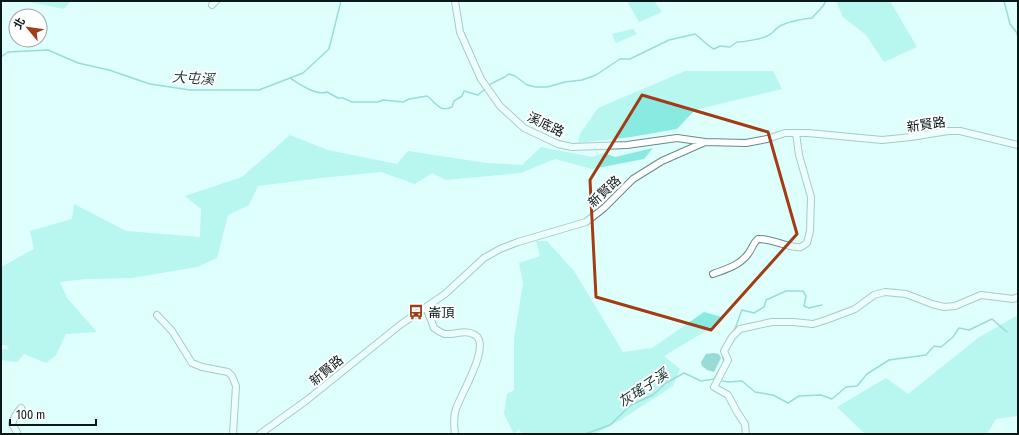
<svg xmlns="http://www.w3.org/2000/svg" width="1019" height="435" font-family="'Fira Sans Condensed','Noto Sans TC',sans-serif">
<rect width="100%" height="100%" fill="#dffffc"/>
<!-- green -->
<path fill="#89eae2" d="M 24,1 L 71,1 L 64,9 Z
M 627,1 L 654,1 L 662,12 L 639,22 Z
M 836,1 L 890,1 L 917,47 L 884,62 L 866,35 L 843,17 Z
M 633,29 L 637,34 L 616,43 L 612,34 Z
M 685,71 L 773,71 L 782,89 L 695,110 L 677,129 L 631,137 L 578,143 L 580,134 L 598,108 Z
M 290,135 L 328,150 L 397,164 L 408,151 L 487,163 L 522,165 L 541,147 L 592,157 L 604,153 L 615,157 L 653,148 L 644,159 L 592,169 L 555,159 L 520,173 L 446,180 L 432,173 L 415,184 L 381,172 L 321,178 L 258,186 L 249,205 L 228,215 L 217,258 L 197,267 L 132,278 L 85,279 L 60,282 L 67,298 L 97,332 L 66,334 L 56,355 L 46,363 L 24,354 L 17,362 L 1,360 L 1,349 L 9,350 L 7,345 L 1,345 L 1,267 L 34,249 L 30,231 L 72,219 L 74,204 L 126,231 L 200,237 L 201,209 L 185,196 L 242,177 Z
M 536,241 L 547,241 L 574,271 L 623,352 L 652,348 L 704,312 L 725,318 L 704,332 L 664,356 L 680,369 L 673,386 L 619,421 L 595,434 L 522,434 L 519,429 L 514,434 L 504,414 L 507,394 L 514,390 L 514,339 L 523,283 L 519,263 L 540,256 Z
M 1018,315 L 1018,416 L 996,419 L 987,434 L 865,434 L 837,407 L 886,378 L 908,394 L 978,338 Z"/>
<!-- water -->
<path fill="#46b1aa" d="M 713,353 L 719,354 L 721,358 L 714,372 L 707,370 L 702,366 L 701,362 L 706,354 Z"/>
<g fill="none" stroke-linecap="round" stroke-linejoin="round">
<!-- stream -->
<path stroke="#46b1aa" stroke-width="1.5" d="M 1004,1 L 1010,24 L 1017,33 L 1018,38
M 1,57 L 8,52 L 48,50 L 78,63 L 109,70 L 150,84 L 190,90 L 259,90 L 303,73 L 329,49 L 341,1
M 290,78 C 299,84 316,96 327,92 L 338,98 L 343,98 L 352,102 L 378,102 L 383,100 L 403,102 L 409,99 L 427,96 C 436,102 439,113 452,107 L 454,101 L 462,96 L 464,91 L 478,95 L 485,89
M 488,86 C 495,80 502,80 509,74 L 515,76 L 527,85 L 536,87 L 547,87 L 565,82 L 582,80 L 596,75 L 620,59 L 630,59 L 669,40 L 695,34 C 702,39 706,45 714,49 L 720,46 L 730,47 L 737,42 C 743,42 762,39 767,36 C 773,34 776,27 782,25 C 791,21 802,19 812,18 L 823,6 L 826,1
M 732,333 C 738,326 738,318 742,310 L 754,313 L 764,307 L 766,300 L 786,291 L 803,291 L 806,296 L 804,306 L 809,308 L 822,305
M 714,379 L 724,362 L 722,354
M 722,381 L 729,382 L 742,381 L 755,392 L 773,395 L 788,403 L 799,396 L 821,395 L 832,399 L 846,387 L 857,386 L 867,374 L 889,360 L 926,355 L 934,346 L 941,347 L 953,337 L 959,328 L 969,330 L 992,319 L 1007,332
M 585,434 L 610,425 L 631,405 L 653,395 L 666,383 L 684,373 L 701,381 L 714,379"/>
<!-- minor casing -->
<g stroke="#658b87" stroke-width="8">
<path id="minor" d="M 455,1 L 460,32 L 481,79 L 500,106 L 524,128 L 558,144 L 572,147 L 627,145 L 677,138 L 705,142
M 212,5 L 216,1
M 713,274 C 726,269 739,266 748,254 C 752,249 753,243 758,239 C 770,238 792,249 801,247 C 802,246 806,244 807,243 L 810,231 L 811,197 L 799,155 L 796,133
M 426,307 L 434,328 C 437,330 441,333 445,334 C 455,335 465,329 475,335 C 492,345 460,395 456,409 C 453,417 454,426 455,434
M 157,315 L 172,331 L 192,363 L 202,367 L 228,372 L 232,376 L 236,386 L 233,434
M 17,434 L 17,432 L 12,424 L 15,416 L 21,408
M 260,434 L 307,400 L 400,325 L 445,294 L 484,258 L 500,249 L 518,242 L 586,222 L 604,208 L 633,179 L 662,161 L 705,142 L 746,143 L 767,139 L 785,133 L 808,133 L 882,140 L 911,137 L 948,131 L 960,131 L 1018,145
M 746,434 L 745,424 L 737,412 L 728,395 L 714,387 L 728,360 L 724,351 L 732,337 L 740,329 L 772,322 L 793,322 L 813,324 L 826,320 L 855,309 L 874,295 L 885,292 L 906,294 L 932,304 L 944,307 L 955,306 L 981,295 L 1013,299 L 1018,297"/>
</g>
<!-- minor -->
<use href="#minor" stroke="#fff" stroke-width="6"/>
</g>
<!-- marked area -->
<path d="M0 0H1019V435H0ZM 642,95 L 768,132 L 797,234 L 711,330 L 596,297 L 590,180 Z" fill="#dffffc" fill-opacity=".55" fill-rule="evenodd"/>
<path fill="none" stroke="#a23c15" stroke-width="3" stroke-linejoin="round" d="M 642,95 L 768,132 L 797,234 L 711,330 L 596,297 L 590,180 Z"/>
<!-- icons -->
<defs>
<g id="bus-bare" transform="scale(1.2)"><path d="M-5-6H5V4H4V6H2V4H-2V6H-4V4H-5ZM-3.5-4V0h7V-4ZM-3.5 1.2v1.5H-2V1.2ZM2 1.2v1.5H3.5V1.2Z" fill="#a23c15" stroke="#fff" stroke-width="2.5" paint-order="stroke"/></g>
</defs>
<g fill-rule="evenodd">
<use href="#bus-bare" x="416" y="312"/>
</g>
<g text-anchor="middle" stroke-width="4" stroke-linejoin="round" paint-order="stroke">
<!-- street labels -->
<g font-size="13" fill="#0a1918" stroke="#fff">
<text transform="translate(546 124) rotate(26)" y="5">溪底路</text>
<text transform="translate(926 124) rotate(-8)" y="5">新賢路</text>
<text transform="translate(604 191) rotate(-43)" y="5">新賢路</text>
<text transform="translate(326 370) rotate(-40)" y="5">新賢路</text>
</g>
<!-- poi labels -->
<g font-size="13" fill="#0a1918" stroke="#fff" text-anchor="start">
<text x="428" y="317">崙頂</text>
</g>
<!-- water labels -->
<g font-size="14" font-style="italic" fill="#18312f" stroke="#fff">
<text transform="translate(193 78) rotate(4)" y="5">大屯溪</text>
<text transform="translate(643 388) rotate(-34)" y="5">灰瑤子溪</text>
</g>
</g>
<!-- border -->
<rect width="1019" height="435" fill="none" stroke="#0a1918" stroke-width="4"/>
<!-- north arrow -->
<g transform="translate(28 28) rotate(299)"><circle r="19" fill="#ffffff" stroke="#9da3a3"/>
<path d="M0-3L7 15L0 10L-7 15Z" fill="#a23c15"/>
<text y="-6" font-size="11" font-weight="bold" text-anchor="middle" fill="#0a1918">北</text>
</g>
<!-- scale -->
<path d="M10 419v6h86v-6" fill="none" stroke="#0a1918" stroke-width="2"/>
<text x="16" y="419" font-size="12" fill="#0a1918" stroke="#ffffff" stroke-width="3" paint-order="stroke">100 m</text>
</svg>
